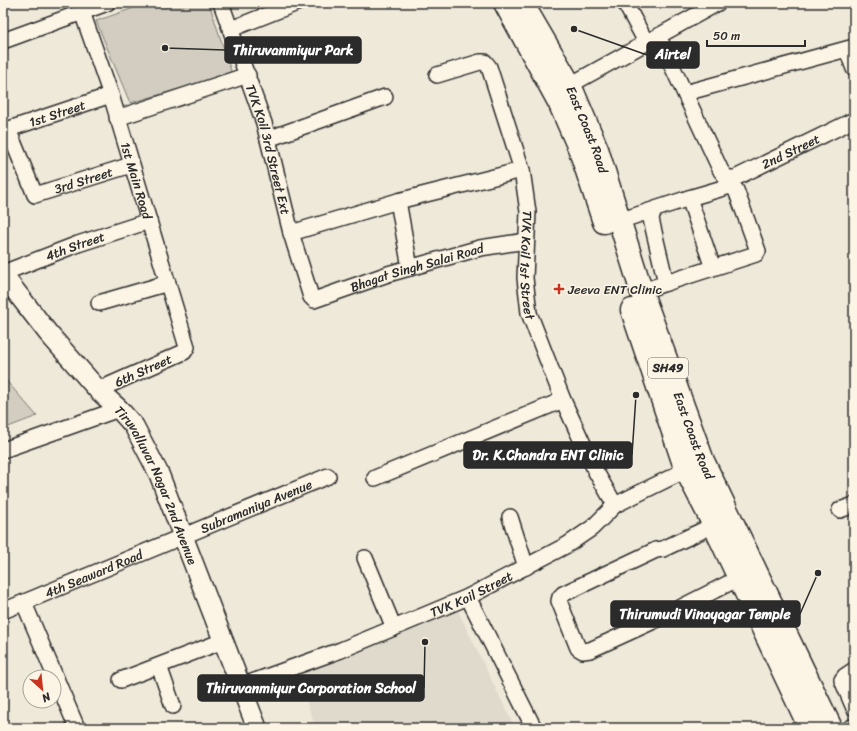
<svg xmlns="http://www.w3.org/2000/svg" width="857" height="731" font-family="Sriracha,sans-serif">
<rect width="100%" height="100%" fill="#efe9da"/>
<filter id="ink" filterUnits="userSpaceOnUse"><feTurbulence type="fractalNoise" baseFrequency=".025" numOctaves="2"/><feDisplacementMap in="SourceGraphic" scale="8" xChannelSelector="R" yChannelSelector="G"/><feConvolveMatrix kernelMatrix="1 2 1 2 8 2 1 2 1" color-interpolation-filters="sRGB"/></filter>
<g filter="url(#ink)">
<!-- built -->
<path fill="#e0dacc" d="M 457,609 L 515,728 L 316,728 L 297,676 Z"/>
<!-- green -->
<path fill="#d2cdc0" stroke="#7e7c76" d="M 148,3 L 209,3 L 232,74 L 130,103 L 96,21 Z
M 3,377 L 37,416 L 3,429 Z"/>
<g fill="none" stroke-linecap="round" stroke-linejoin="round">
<!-- minor casing -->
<g stroke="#2b2b2b" stroke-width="18">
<g id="minor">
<path id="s1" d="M 221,3 L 264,123 L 291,233 L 311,297 L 314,300 L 388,274 L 480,248 L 526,241"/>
<path d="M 625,3 L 646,42"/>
<path id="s2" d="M 82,12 L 111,95 L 187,347 L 184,352 L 98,390"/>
<path d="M 231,29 L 297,3"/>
<path id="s3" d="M 658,36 L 721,171 L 727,178 L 735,178 L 854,120"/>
<path d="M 3,41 L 107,3"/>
<path d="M 847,50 L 854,69"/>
<path id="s4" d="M 437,75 L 480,62 L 485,62 L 489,67 L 522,170 L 528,212 L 525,278 L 529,313 L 563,400 L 596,472 L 615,505"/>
<path d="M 570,85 L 718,3"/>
<path d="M 685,93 L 854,47"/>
<path d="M 117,118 L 248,75"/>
<path id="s5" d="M 8,129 L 35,195 L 131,165"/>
<path id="s6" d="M 3,131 L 111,95"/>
<path d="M 268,139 L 385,97"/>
<path d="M 398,201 L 410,268"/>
<path d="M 619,221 L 689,198"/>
<path d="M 291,233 L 398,201 L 522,170"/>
<path id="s7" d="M 3,273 L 78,244 L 149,221"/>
<path d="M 666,283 L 756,254 L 758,251 L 736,190 L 730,186 L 689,198 L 713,268"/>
<path d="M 642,291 L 666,283 L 651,219 L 653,211"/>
<path d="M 99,303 L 168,283"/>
<path d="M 3,450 L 119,409"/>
<path d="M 375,478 L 563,400"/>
<path d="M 840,510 L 854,505"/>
<path d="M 510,517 L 526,567"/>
<path d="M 714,525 L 663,549 L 656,550 L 563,594 L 560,597 L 559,601 L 578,648 L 583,651 L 590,650 L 658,619 L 739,578"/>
<path d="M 365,558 L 394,628"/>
<path d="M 468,597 L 534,728"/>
<path d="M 24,603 L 77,728"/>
<path id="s8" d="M 3,611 L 328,476"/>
<path d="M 159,666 L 173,706"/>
<path d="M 854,670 L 845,676 L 842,680 L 854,708"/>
<path d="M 121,680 L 223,641"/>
<path id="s9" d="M 241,686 L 341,650 L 468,597 L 567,545 L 592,528 L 615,505 L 694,466"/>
<path d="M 850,728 L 854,726"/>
</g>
</g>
<!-- tertiary casing -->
<g stroke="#2b2b2b" stroke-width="22">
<g id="tertiary">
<path id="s10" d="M 3,275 L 48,333 L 98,390 L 119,409 L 134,426 L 159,474 L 257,728"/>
</g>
</g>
<!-- primary casing -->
<g stroke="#2b2b2b" stroke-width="25">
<g id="primary">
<path d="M 505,3 L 559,102 L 580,150 L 604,222"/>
<path id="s11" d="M 522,3 L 570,85 L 597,149 L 643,296 L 703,461 L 831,728"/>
<path d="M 632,310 L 686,470 L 714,525 L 810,728"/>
</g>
</g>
<!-- minor -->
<use href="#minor" stroke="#fcf5e5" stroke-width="15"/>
<!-- tertiary -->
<use href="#tertiary" stroke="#fcf5e5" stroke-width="19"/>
<!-- primary -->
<use href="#primary" stroke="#fcf5e5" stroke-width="22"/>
</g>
</g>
<!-- markers -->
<path fill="#c8321e" stroke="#fcf5e5" stroke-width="1.5" d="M557 283h4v4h4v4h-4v4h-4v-4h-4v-4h4z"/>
<g text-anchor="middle" stroke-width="3" stroke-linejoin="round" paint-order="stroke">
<!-- shield labels -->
<rect fill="#fcf5e5" stroke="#6a6863" stroke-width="1" x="648" y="358" width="40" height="20" rx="3"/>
<g font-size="12" font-weight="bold" fill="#2b2b2b">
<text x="668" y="372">SH49</text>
</g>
<!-- street labels -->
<g font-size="13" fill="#2b2b2b" stroke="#fcf5e5">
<text dy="5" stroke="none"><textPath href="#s6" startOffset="57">1st Street</textPath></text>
<text dy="5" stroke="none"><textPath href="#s11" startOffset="143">East Coast Road</textPath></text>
<text dy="5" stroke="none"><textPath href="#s1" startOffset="154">TVK Koil 3rd Street Ext</textPath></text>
<text dy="5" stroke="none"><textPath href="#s3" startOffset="228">2nd Street</textPath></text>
<text dy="5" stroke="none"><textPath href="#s5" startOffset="122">3rd Street</textPath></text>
<text dy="5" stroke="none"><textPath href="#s2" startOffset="177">1st Main Road</textPath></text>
<text dy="5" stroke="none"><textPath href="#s7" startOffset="77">4th Street</textPath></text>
<text dy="5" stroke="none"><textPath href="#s4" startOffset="260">TVK Koil 1st Street</textPath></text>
<text dy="5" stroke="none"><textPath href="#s1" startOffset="420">Bhagat Singh Salai Road</textPath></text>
<text transform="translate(143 370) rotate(-24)" y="5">6th Street</text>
<text dy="5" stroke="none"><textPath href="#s11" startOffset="467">East Coast Road</textPath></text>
<text dy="5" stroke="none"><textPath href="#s10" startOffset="263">Tiruvalluvar Nagar 2nd Avenue</textPath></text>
<text dy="5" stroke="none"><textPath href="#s8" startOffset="274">Subramaniya Avenue</textPath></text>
<text dy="5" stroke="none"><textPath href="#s8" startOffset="98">4th Seaward Road</textPath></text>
<text dy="5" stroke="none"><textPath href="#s9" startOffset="248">TVK Koil Street</textPath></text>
</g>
<!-- poi labels -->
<g font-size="13" fill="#2b2b2b" stroke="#fcf5e5" text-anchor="start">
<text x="568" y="294">Jeeva ENT Clinic</text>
</g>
</g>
<!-- callouts -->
<path fill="none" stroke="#2b2b2b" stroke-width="1.5" d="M165 48L225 50M574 29L647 55M636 395L632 455M818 573L800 614M425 642L424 688"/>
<g fill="#2b2b2b" stroke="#fcf5e5" stroke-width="1.5">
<circle cx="165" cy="48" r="4"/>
<circle cx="574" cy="29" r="4"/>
<circle cx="636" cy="395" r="4"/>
<circle cx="818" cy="573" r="4"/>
<circle cx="425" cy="642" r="4"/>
</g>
<g fill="#2b2b2b" stroke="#2b2b2b" stroke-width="1.5">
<rect x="225" y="37" width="136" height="26" rx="4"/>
<rect x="647" y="42" width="52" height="26" rx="4"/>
<rect x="464" y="442" width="168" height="26" rx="4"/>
<rect x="611" y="601" width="189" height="26" rx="4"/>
<rect x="198" y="675" width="226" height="26" rx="4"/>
</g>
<g font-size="14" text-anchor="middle" font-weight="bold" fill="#fff">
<text x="293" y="55">Thiruvanmiyur Park</text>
<text x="673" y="59">Airtel</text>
<text x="548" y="460">Dr. K.Chandra ENT Clinic</text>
<text x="705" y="619">Thirumudi Vinayagar Temple</text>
<text x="311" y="693">Thiruvanmiyur Corporation School</text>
</g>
<!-- margin -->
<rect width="857" height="731" fill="none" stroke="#fcf5e5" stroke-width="16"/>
<rect x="8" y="8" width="841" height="715" fill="none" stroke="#2b2b2b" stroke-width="1.5" filter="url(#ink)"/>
<!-- north arrow -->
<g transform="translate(42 689) rotate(153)"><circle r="19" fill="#fcf5e5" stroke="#a8a49b"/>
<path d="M0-3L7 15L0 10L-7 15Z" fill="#c8321e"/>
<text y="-6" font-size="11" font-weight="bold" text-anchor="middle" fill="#2b2b2b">N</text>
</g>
<!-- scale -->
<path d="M707 40v6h98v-6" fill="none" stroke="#2b2b2b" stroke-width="2"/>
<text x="713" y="40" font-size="12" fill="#2b2b2b" stroke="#fcf5e5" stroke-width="3" paint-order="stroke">50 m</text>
</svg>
